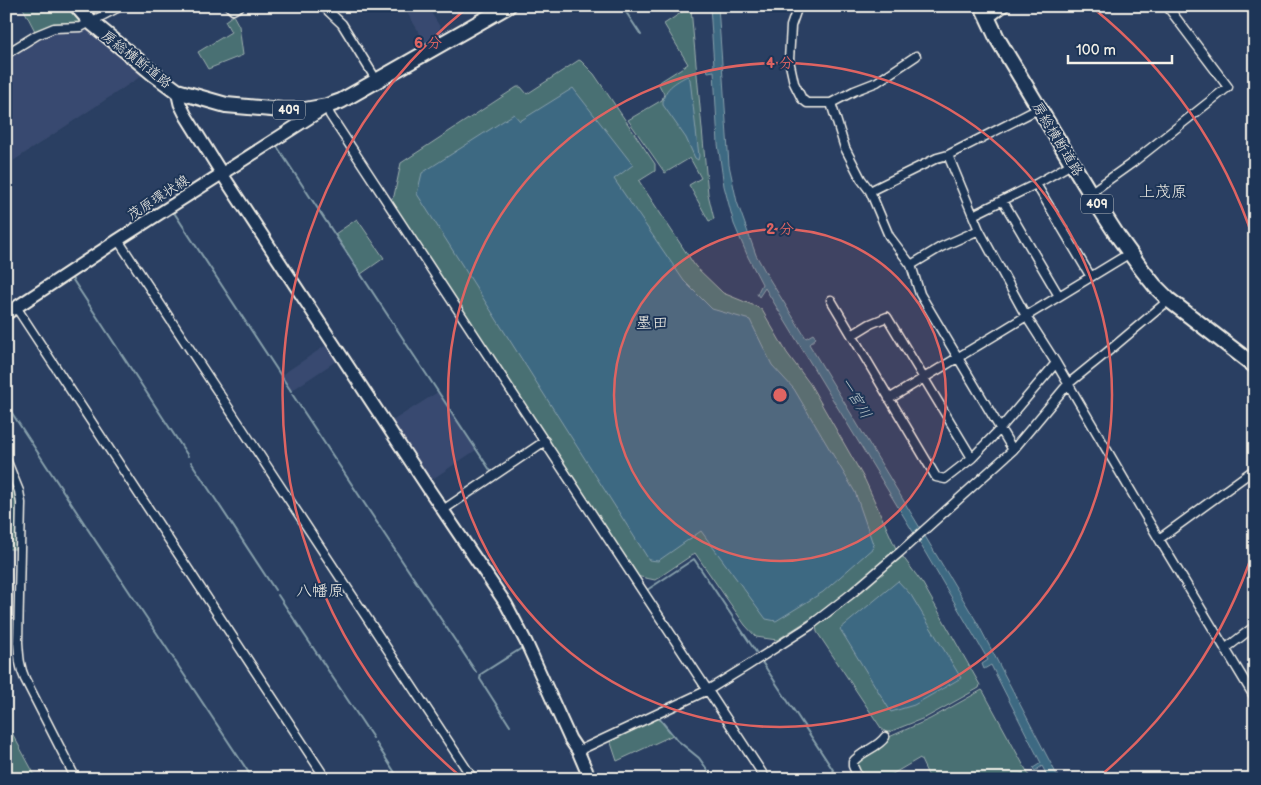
<svg xmlns="http://www.w3.org/2000/svg" width="1261" height="785" font-family="'Balsamiq Sans','Klee One',sans-serif">
<rect width="100%" height="100%" fill="#2a3f62"/>
<filter id="ink" filterUnits="userSpaceOnUse"><feTurbulence type="fractalNoise" baseFrequency=".02" numOctaves="2"/><feDisplacementMap in="SourceGraphic" scale="10" xChannelSelector="R" yChannelSelector="G"/><feConvolveMatrix kernelMatrix="1 2 1 2 8 2 1 2 1" color-interpolation-filters="sRGB"/></filter>
<g filter="url(#ink)">
<!-- built -->
<path fill="#394a6f" d="M 412,6 L 427,6 L 445,35 L 427,45 L 406,11 Z
M 89,27 L 146,73 L 10,163 L 6,157 L 6,56 L 50,31 Z
M 328,344 L 339,359 L 291,391 L 280,376 Z
M 438,392 L 476,450 L 428,482 L 389,423 Z"/>
<!-- green -->
<path fill="#486f73" stroke="#9eb0ae" d="M 22,6 L 70,6 L 84,24 L 36,33 Z
M 690,7 L 691,9 L 708,194 L 714,219 L 709,221 L 689,185 L 701,178 L 690,158 L 665,173 L 628,120 L 662,100 L 664,94 L 658,83 L 688,64 L 664,24 Z
M 233,15 L 239,26 L 243,55 L 208,69 L 198,52 L 231,32 L 225,21 Z
M 579,60 L 581,61 L 594,74 L 655,164 L 655,171 L 639,181 L 695,266 L 723,293 L 755,306 L 762,310 L 787,353 L 810,384 L 865,480 L 894,544 L 897,551 L 827,608 L 777,640 L 756,637 L 745,625 L 695,553 L 655,580 L 636,576 L 390,201 L 394,196 L 401,163 L 517,87 L 521,87 L 527,94 Z
M 357,219 L 384,258 L 361,274 L 335,234 Z
M 6,465 L 17,492 L 19,549 L 6,549 Z
M 900,556 L 903,557 L 923,584 L 980,685 L 979,688 L 927,717 L 889,732 L 886,732 L 881,728 L 817,632 L 816,625 L 846,604 Z
M 982,690 L 983,691 L 1031,779 L 930,779 L 920,758 L 884,779 L 861,779 L 854,763 L 889,737 L 930,719 Z
M 658,717 L 673,735 L 617,761 L 610,740 Z
M 6,722 L 37,779 L 6,779 Z"/>
<!-- water -->
<path fill="#3d6982" stroke="#869fab" d="M 710,6 L 718,6 L 729,165 L 737,202 L 756,255 L 770,280 L 806,338 L 813,334 L 816,338 L 809,344 L 978,624 L 1059,779 L 1049,779 L 1042,766 L 1035,771 L 1033,768 L 1041,763 L 991,665 L 984,669 L 982,664 L 988,660 L 984,653 L 915,535 L 765,288 L 759,297 L 757,294 L 762,284 L 748,257 L 734,224 L 724,186 L 718,144 L 714,71 L 708,72 L 707,69 L 714,66 Z
M 687,76 L 690,79 L 699,156 L 698,160 L 695,158 L 686,138 L 663,105 C 662,89 676,82 687,76 Z
M 573,88 L 633,165 L 614,179 L 684,281 L 712,309 L 750,320 L 772,365 L 794,389 L 855,492 L 874,547 L 823,592 L 776,621 L 766,619 L 701,531 L 658,561 L 649,560 L 417,194 L 422,173 L 514,114 L 520,121 Z
M 898,581 L 911,595 L 961,678 L 914,705 L 891,712 L 840,629 Z"/>
<g fill="none" stroke-linecap="round" stroke-linejoin="round">
<!-- stream -->
<path stroke="#869fab" stroke-width="2" d="M 622,6 L 641,35
M 276,145 L 404,340
M 173,211 L 291,391
M 71,277 L 188,456
M 405,342 L 492,473
M 292,394 L 378,524
M 6,404 L 86,526
M 191,462 L 275,590
M 379,526 L 476,672
M 87,528 L 174,659
M 649,594 L 647,590 L 694,559 L 756,652
M 278,595 L 373,738
M 175,661 L 253,779
M 762,662 L 839,779
M 658,717 L 677,740 L 699,758 L 714,779
M 510,726 L 480,679 L 481,674 L 522,648
M 376,743 L 399,779
M 1004,779 L 1023,774"/>
<!-- street casing -->
<g stroke="#f4f1e8" stroke-width="11">
<path id="street" d="M 229,6 L 233,10 L 240,6
M 323,6 L 342,24 L 377,81
M 798,6 L 791,26 L 789,60 L 794,83 L 802,99 L 807,103 L 831,103 L 854,91 L 877,82 L 916,56
M 6,54 L 37,35 L 54,28 L 81,27 L 121,6
M 831,103 L 845,148 L 861,179 L 870,191 L 889,236 L 911,265 L 920,294 L 1013,450
M 327,106 L 330,115 L 766,779
M 948,155 L 979,230 L 1026,316 L 1056,363 L 1159,539 L 1255,698
M 1036,184 L 1091,277
M 870,191 L 937,158 L 948,155 L 1040,108
M 1090,193 L 1132,163 L 1228,87 L 1167,6
M 1003,201 L 1059,296
M 973,215 L 1036,184 L 1073,163
M 118,240 L 473,779
M 911,265 L 941,247 L 979,230
M 831,300 L 936,477 L 945,479 L 972,458 L 1000,429 L 1056,363
M 16,307 L 326,779
M 852,335 L 870,324 L 887,317 L 972,458
M 889,399 L 992,337 L 1130,253
M 6,459 L 19,491 L 21,503 L 18,642 C 19,655 19,666 25,679 L 76,779
M 443,510 L 545,441
M 1159,539 L 1255,469
M 1225,649 L 1255,626
M 578,751 L 708,690 L 747,666 L 811,625 L 851,594 L 900,552 L 1013,450 L 1068,384 L 1111,349 L 1169,300
M 859,779 L 853,766 L 853,762 C 861,751 878,748 885,737"/>
</g>
<!-- secondary casing -->
<g stroke="#f4f1e8" stroke-width="15">
<path id="secondary" d="M 987,18 L 1003,6
M 177,91 L 180,104 L 186,116 L 222,174 L 430,491 L 506,604 L 526,642 L 570,739 L 578,751 L 590,779
M 6,314 L 118,240 L 326,107"/>
</g>
<!-- highway casing -->
<g stroke="#f4f1e8" stroke-width="18">
<path id="highway" d="M 77,6 L 91,22 L 154,74 L 177,91 L 226,105 L 282,110 L 305,110 L 327,106 L 341,101 L 508,6
M 982,6 L 997,38 L 1090,193 L 1117,235 L 1143,271 L 1155,286 L 1169,300 L 1255,366"/>
</g>
<!-- street -->
<use href="#street" stroke="#1d3557" stroke-width="8"/>
<!-- secondary -->
<use href="#secondary" stroke="#1d3557" stroke-width="11"/>
<!-- highway -->
<use href="#highway" stroke="#1d3557" stroke-width="14"/>
</g>
</g>
<!-- distance rings -->
<circle cx="780" cy="395" r="166" fill="#df6462" fill-opacity=".12"/>
<g fill="none" stroke="#df6462" stroke-width="2.5">
<circle cx="780" cy="395" r="166"/>
<circle cx="780" cy="395" r="332"/>
<path d="M1254 549A498 498 0 0 1 1100 776M460 776A498 498 0 0 1 467 8M1093 8A498 498 0 0 1 1254 241"/>
</g>
<g text-anchor="middle" stroke-width="4" stroke-linejoin="round" paint-order="stroke">
<!-- shield labels -->
<g fill="#1d3557" stroke="#b4b9bc" stroke-width="1">
<rect x="273" y="100.5" width="32" height="19" rx="4"/>
<rect x="1081" y="194.5" width="32" height="19" rx="4"/>
</g>
<g font-size="12" font-weight="bold" fill="#f4f1e8">
<text x="289" y="114">409</text>
<text x="1097" y="208">409</text>
</g>
<!-- street labels -->
<g font-size="14" fill="#f4f1e8" stroke="#1d3557">
<text transform="translate(137 59) rotate(38)" y="5">房総横断道路</text>
<text transform="translate(1058 139) rotate(59)" y="5">房総横断道路</text>
<text transform="translate(158 197) rotate(-33)" y="5">茂原環状線</text>
</g>
<!-- water labels -->
<g font-size="15" font-style="italic" fill="#b4c1c4" stroke="#1d3557">
<text transform="translate(856 398) rotate(59)" y="5">一宮川</text>
</g>
<!-- quarter labels -->
<g font-size="16" fill="#f4f1e8" stroke="#1d3557">
<text x="1163" y="197">上茂原</text>
<text x="652" y="328">墨田</text>
<text x="320" y="596">八幡原</text>
</g>
</g>
<circle cx="780" cy="395" r="8" fill="#df6462" stroke="#1d3557" stroke-width="2.5"/>
<g font-size="15" text-anchor="middle" font-weight="bold" fill="#df6462" stroke="#1d3557" stroke-width="4" stroke-linejoin="round" paint-order="stroke">
<text x="428" y="48">6 分</text>
<text x="780" y="68">4 分</text>
<text x="780" y="234">2 分</text>
</g>
<!-- margin -->
<rect width="1261" height="785" fill="none" stroke="#1d3557" stroke-width="25"/>
<rect x="12" y="12" width="1236" height="760" fill="none" stroke="#f4f1e8" stroke-width="2" filter="url(#ink)"/>
<!-- scale -->
<path d="M1068 55v8h104v-8" fill="none" stroke="#f4f1e8" stroke-width="2.5"/>
<text x="1076" y="55" font-size="15" fill="#f4f1e8" stroke="#1d3557" stroke-width="4" paint-order="stroke">100 m</text>
</svg>
